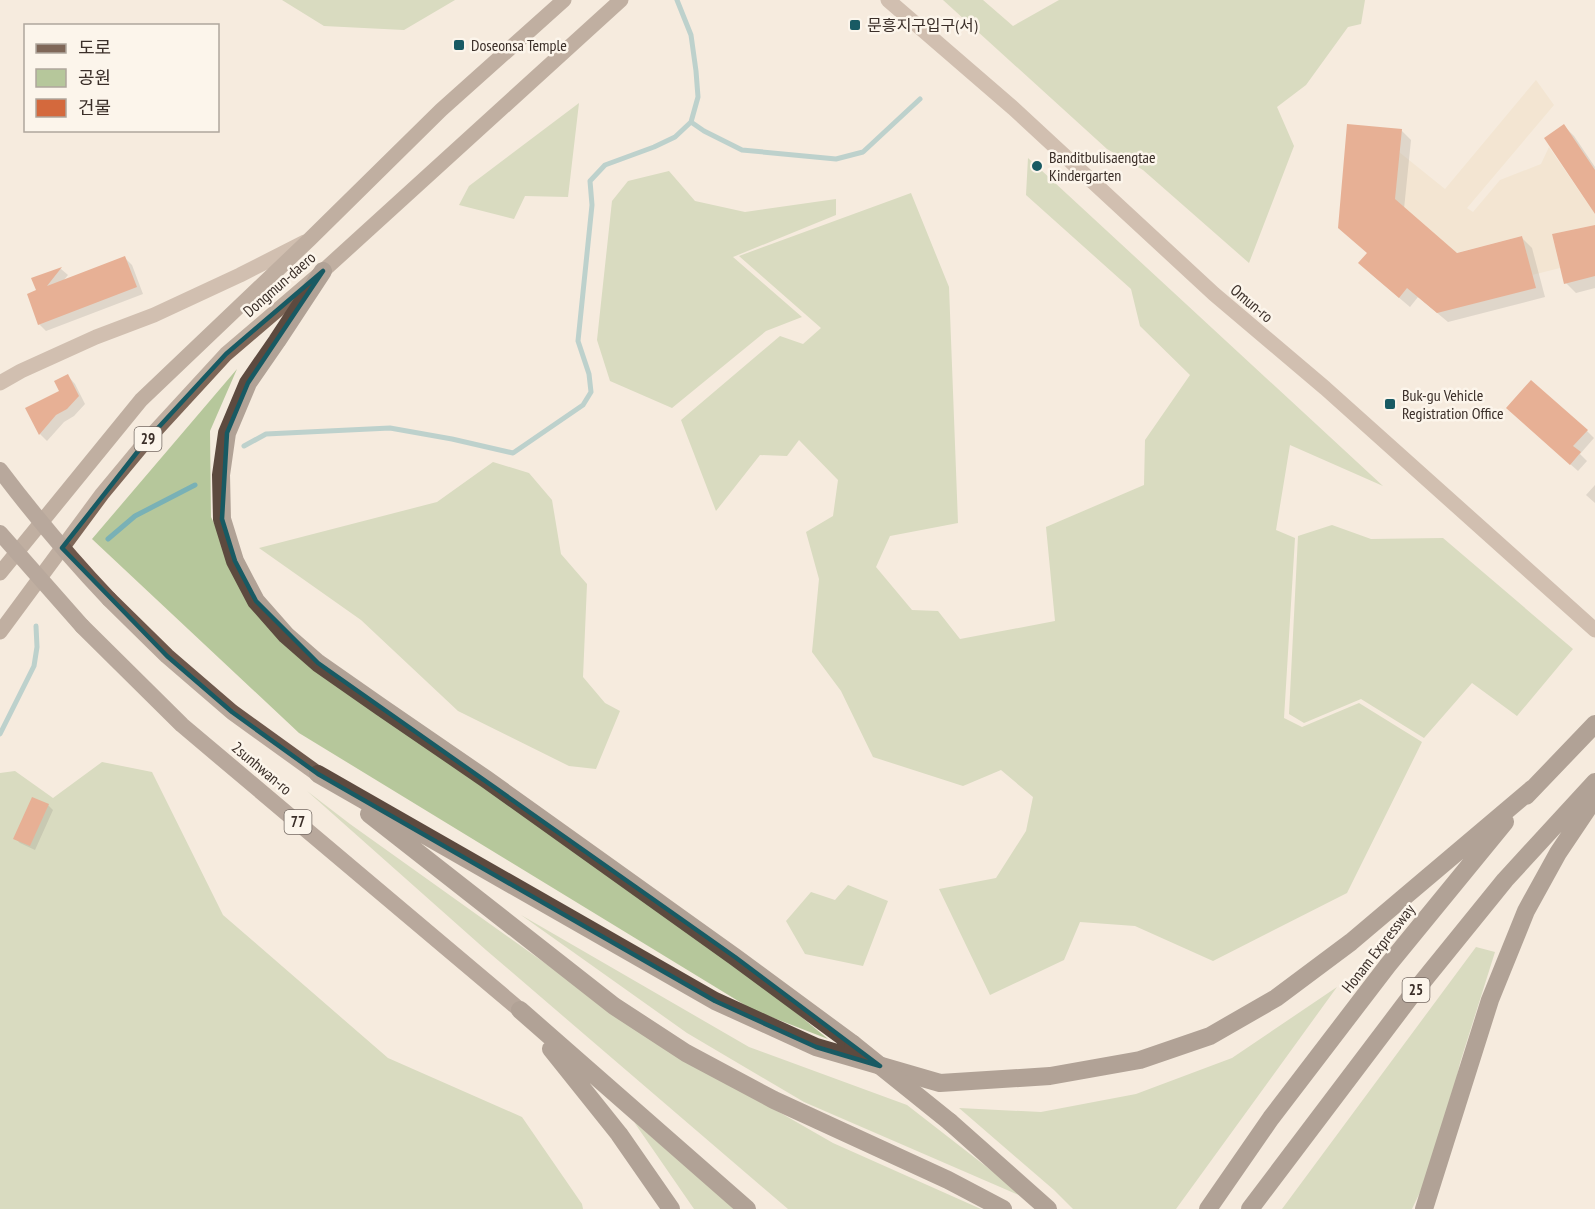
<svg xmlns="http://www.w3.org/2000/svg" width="1595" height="1209" font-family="'PT Sans Narrow','Noto Sans KR',sans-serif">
<rect width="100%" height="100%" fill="#f5ebde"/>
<!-- green -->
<path fill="#b6c79b" d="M 282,0 L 455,0 L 404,30 L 324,26 Z
M 943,0 L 983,0 L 1013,26 L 1059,0 L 1365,0 L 1361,24 L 1348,27 L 1306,85 L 1277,107 L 1294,146 L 1249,263 L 1143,170 L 1107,149 Z
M 579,103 L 568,197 L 525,196 L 514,219 L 459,205 L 469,186 Z
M 1028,158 L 1383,486 L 1290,445 L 1276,530 L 1295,538 L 1284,718 L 1302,727 L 1359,703 L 1422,742 L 1347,893 L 1213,961 L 1135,926 L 1080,922 L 1064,960 L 990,995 L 939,889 L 996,878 L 1026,831 L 1033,797 L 1001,770 L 963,786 L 873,757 L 841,691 L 812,652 L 819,579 L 806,532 L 833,516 L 838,480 L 799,440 L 787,456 L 760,455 L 716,511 L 681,420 L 780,336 L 803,344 L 821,328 L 739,256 L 911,193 L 949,287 L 958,523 L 890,536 L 876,567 L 912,610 L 938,611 L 960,639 L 1055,621 L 1046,527 L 1144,485 L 1145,440 L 1190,375 L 1140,326 L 1131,289 L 1026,195 Z
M 669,171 L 695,201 L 745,212 L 836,199 L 836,215 L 733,257 L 802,317 L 766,331 L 672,408 L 610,381 L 597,340 L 612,201 L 628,181 Z
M 237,369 L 210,431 L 211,517 L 251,600 L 335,683 L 749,974 L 828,1039 L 753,1010 L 299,733 L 92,539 Z
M 493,462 L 529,473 L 552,500 L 561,554 L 587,584 L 583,677 L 605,703 L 620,711 L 596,769 L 569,766 L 458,711 L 361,620 L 259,548 L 437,502 Z
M 1332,525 L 1371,539 L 1443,538 L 1573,649 L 1517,716 L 1472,683 L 1424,738 L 1361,699 L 1304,723 L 1289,714 L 1298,536 Z
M 102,762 L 152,772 L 223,915 L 388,1058 L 522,1117 L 582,1204 L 583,1209 L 0,1209 L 0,773 L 15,771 L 53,798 Z
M 307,791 L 350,824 L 650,1038 L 833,1143 L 981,1209 L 788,1209 L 486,950 Z
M 848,885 L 888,901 L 863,966 L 805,954 L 786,921 L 811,892 L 835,900 Z
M 521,915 L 749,1047 L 907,1105 L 1028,1199 L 804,1102 L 687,1033 Z
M 1476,947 L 1495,952 L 1460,1063 L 1440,1150 L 1412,1209 L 1282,1209 Z
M 1337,987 L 1176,1209 L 1073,1209 L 1054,1190 L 959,1108 L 1041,1112 L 1136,1094 L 1232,1058 Z
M 634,1122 L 737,1209 L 694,1209 Z"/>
<!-- plaza -->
<path fill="#efdec3" d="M 1536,80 L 1554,105 L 1467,208 L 1473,212 L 1500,180 L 1541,164 L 1549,147 L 1595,214 L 1595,225 L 1552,234 L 1560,268 L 1532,275 L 1522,236 L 1448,255 L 1394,210 L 1399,152 L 1445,189 Z"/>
<!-- shadow -->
<path fill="#0003" d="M 1564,126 L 1574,136 L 1595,167 L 1595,212 Z
M 1401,130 L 1411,140 L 1404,209 L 1457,255 L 1522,238 L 1532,248 L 1545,297 L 1448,322 L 1418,297 L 1410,307 L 1370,273 L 1368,254 Z
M 1595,227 L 1595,288 L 1576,293 L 1566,283 Z
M 125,258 L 132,265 L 143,294 L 46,331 L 39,324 L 37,291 L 33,279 L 61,269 L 68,275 L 63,281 Z
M 68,376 L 75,384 L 85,404 L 74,416 L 64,422 L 47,441 L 40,434 L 27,408 L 61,391 Z
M 1515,415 L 1587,431 L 1594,438 L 1580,454 L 1587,461 L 1578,471 Z
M 1595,485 L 1595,503 L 1586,495 Z
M 48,805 L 53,810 L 35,850 L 20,843 L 15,838 Z"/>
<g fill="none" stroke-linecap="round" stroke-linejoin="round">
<!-- stream -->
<path stroke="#79b1b6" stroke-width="5" d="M 691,122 L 704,131 L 742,150 L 836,159 L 863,152 L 920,99
M 244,446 L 266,434 L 390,428 L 452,439 L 513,453 L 583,405 L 591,392 L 589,374 L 578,341 L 592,205 L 590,181 L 605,165 L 654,147 L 675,137 L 691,122 L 698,97 L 696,71 L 691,35 L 677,0
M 108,539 L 135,516 L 195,485
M 0,734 L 34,666 L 37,647 L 36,626"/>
</g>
<!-- building -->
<path fill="#d4693d" d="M 1347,124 L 1402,129 L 1395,199 L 1457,253 L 1522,236 L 1536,288 L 1437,313 L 1407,288 L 1399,298 L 1358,263 L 1367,253 L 1338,228 Z
M 1564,124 L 1595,170 L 1595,214 L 1544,138 Z
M 1595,225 L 1595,276 L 1564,284 L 1552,234 Z
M 125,256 L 137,287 L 38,325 L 27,294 L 36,290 L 31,278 L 62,267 L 47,286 Z
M 68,374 L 79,396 L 67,409 L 56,415 L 39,435 L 25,408 L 59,391 L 54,381 Z
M 1531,380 L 1588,430 L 1573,446 L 1581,452 L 1570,465 L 1506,408 Z
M 32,797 L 49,804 L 30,846 L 13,839 Z"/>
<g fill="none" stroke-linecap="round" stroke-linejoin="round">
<!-- secondary -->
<path stroke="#a48a78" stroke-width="15" d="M 888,0 L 1013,108 L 1214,294 L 1325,388 L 1595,630
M 0,383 L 21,371 L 96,337 L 154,315 L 240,275 L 305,242"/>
<!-- primary -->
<path stroke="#7f6758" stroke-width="15" d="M 0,573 L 141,400 L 309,240 L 441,110 L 564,0
M 0,632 L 102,494 L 146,441 L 226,354 L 323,271 L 621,0"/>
<!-- trunk -->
<path stroke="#6e584c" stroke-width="16" d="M 109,599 L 167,656 L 232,712 L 318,774
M 82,626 L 182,725 L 520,1010"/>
<!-- motorway -->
<path stroke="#5d4a3f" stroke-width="18" d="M 323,271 L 277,341 L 248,383 L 227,433 L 221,475 L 222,519 L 235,561 L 256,601 L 286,635 L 318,663 L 381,707 L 486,779 L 735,957 L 853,1044
M 318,774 L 715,1001 L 816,1047 L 940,1083 L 1050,1076 L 1140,1060 L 1210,1036 L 1276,998 L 1351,942 L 1533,788
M 1526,796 L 1595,724
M 369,814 L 614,1006 L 686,1053 L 774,1100 L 948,1180 L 1003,1209
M 520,1010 L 747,1209
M 551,1049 L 619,1134 L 671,1209
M 950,1122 L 1048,1209
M 1208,1209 L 1271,1118 L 1388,965 L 1505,822
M 1250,1209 L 1411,996 L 1505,880 L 1595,782
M 1424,1209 L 1490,1000 L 1526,911 L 1558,853 L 1595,798"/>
<!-- trunk-bridge -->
<path stroke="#6e584c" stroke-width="16" d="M 0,470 C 34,515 70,558 109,599
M 0,533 L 82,626"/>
<!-- motorway-bridge -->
<path stroke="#5d4a3f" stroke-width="18" d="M 853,1044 L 950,1122"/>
</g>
<!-- marked area -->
<path d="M0 0H1595V1209H0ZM 323,271 L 248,383 L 227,433 L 222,519 L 235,561 L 256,601 L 318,663 L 735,957 L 880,1066 L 816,1047 L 715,1001 L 318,774 L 232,712 L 167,656 L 62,548 L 146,441 L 226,354 Z" fill="#f5ebde" fill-opacity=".55" fill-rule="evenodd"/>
<path fill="none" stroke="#185a63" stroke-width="4.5" stroke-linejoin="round" d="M 323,271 L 248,383 L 227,433 L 222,519 L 235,561 L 256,601 L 318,663 L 735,957 L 880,1066 L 816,1047 L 715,1001 L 318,774 L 232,712 L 167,656 L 62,548 L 146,441 L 226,354 Z"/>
<!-- markers -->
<g fill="#185a63" stroke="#fcf5eb" stroke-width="2">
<rect x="849" y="19" width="12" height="12" rx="3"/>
<rect x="453" y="39" width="12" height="12" rx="3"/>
<circle cx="1037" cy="166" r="6"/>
<rect x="1384" y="398" width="12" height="12" rx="3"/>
</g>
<g text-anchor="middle" stroke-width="5" stroke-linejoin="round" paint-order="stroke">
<!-- shield labels -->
<g fill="#fcf5eb" stroke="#756a63" stroke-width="1.5">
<rect x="134.5" y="427" width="27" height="24" rx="4.5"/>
<rect x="284.5" y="810" width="27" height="24" rx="4.5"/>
<rect x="1402.5" y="978" width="27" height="24" rx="4.5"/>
</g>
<g font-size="15" font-weight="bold" fill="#3b2f29">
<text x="148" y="444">29</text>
<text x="298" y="827">77</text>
<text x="1416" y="995">25</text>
</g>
<!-- poi labels -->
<g font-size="16" fill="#3b2f29" stroke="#fcf5eb" text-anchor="start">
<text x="867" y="31">문흥지구입구(서)</text>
<text x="471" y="51">Doseonsa Temple</text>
<text x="1049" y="163">Banditbulisaengtae<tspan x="1049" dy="18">Kindergarten</tspan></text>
<text x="1402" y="401">Buk-gu Vehicle<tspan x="1402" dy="18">Registration Office</tspan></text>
</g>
<!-- street labels -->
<g font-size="16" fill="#3b2f29" stroke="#fcf5eb">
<text transform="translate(279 284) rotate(-41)" y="6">Dongmun-daero</text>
<text transform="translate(1252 303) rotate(40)" y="6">Omun-ro</text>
<text transform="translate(262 768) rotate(40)" y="6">2sunhwan-ro</text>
<text transform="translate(1378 948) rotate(-52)" y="6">Honam Expressway</text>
</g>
</g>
<!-- legend -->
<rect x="24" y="24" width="195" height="108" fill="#fcf5eb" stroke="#afa69d" stroke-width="1.5"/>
<rect x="36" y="44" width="30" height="9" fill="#7f6758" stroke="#afa69d" stroke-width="1.5"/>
<text x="78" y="54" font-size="18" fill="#3b2f29">도로</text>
<rect x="36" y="69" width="30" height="18" fill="#b6c79b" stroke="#afa69d" stroke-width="1.5"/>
<text x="78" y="84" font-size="18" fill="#3b2f29">공원</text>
<rect x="36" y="99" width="30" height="18" fill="#d4693d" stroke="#afa69d" stroke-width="1.5"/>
<text x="78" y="114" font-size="18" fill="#3b2f29">건물</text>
</svg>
